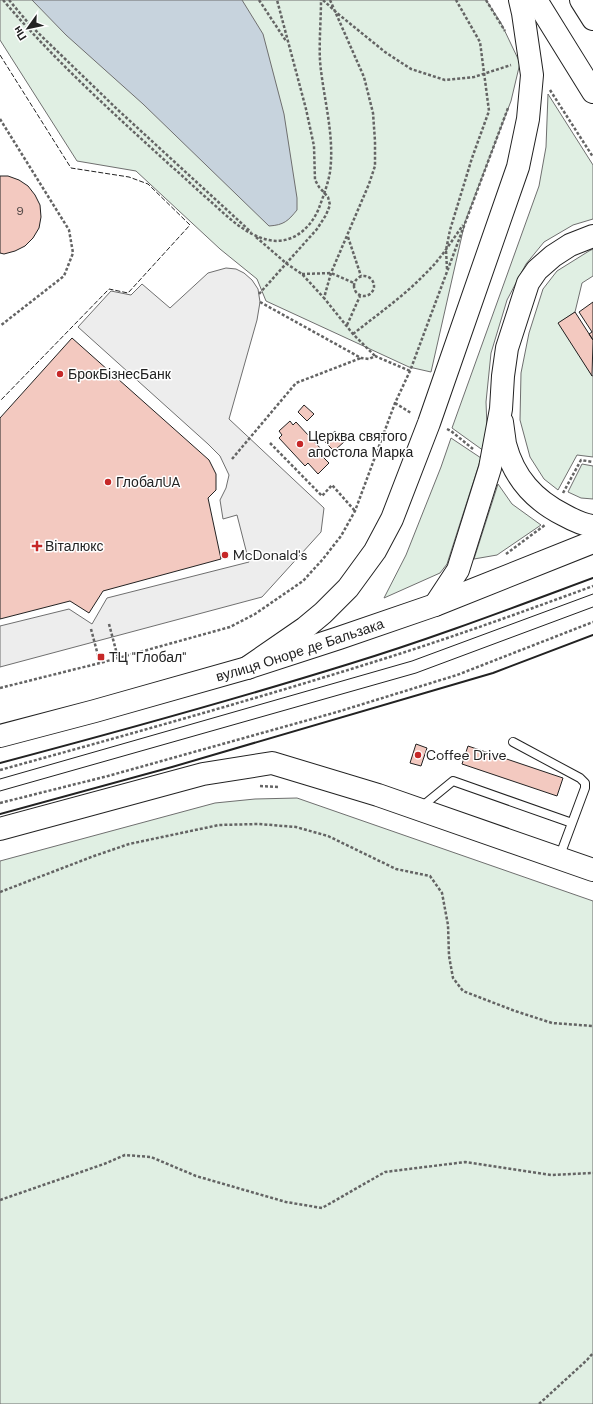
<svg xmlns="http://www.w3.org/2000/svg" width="593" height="1404" font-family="'DM Sans',sans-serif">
<rect width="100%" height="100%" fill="#fff"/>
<!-- green -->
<path fill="#e0efe3" stroke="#6f6f6f" d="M 0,0 L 486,0 L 501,23 L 520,63 L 511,101 L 465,222 L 431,372 L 409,367 L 266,301 L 257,279 L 220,249 L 136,171 L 77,161 L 0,40 Z
M 548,94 L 593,165 L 593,219 L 573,225 L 544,242 L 526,264 L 507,300 L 491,353 L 486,402 L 487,427 L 484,451 L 452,428 L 539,186 L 546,147 Z
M 593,249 L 593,276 L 582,283 L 575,312 L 559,323 L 593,377 L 593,457 L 577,455 L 558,490 L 544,479 L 530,457 L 520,420 L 521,373 L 529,333 L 543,289 L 557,271 L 589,251 Z
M 451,438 L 481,458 L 447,564 L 440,573 L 384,598 L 406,555 L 441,467 Z
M 582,464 L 593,466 L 593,499 L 581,498 L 568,492 Z
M 498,484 L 512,504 L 541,525 L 497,555 L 474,559 Z
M 297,798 L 593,901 L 593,1404 L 0,1404 L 0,861 L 215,803 L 255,799 Z"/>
<!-- parking -->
<path fill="#ededed" stroke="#6f6f6f" d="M 226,268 L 236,269 L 244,273 L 252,280 L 258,289 L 260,302 L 257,320 L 229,419 L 324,508 L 321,532 L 262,597 L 0,667 L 0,626 L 69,609 L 92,624 L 107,598 L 249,562 L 237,515 L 223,519 L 220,500 L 226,488 L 229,475 L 220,456 L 208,444 L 78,327 L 111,291 L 131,295 L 142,284 L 170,308 L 208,273 Z"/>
<!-- water -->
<path fill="#c7d3dd" stroke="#6f6f6f" d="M 32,0 L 242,0 L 263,34 L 284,114 L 297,198 L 297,210 C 288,221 284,225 269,226 L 143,104 L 66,35 Z"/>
<!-- building -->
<path fill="#f3c9c0" stroke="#222" d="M 0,176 L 8,176 L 19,180 L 28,186 L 35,195 L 40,205 L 41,217 L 39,228 L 33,238 L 25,246 L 15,251 L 4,254 L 0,253 Z
M 593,302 L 593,340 L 589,334 L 592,332 L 579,312 Z
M 575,312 L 593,340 L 592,376 L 558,323 Z
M 72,338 L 209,460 L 216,474 L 216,490 L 208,498 L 221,559 L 103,591 L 89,613 L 70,601 L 0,619 L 0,418 Z
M 304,405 L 314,414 L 307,421 L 298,412 Z
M 290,421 L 293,425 L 296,422 L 322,450 L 319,453 L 329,463 L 318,474 L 308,463 L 305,466 L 279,438 L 282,435 L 279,431 Z
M 335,431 L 345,441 L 334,451 L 324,441 Z
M 416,744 L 427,748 L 421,766 L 410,763 Z
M 468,746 L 563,778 L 557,796 L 462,764 Z"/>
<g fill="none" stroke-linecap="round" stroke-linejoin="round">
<!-- lane casing -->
<g stroke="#222" stroke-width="10">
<path id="lane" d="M 513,742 L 580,778 L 585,783 L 585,788 L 572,823
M 420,808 L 453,781 L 572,823 L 559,858"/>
</g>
<!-- secondary casing -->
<g stroke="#222" stroke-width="24">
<g id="secondary">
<path d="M 502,422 C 503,429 504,437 505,444 C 514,478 534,500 564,515 C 573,520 583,525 593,526"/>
<path d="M 435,605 L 458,570 L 490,468 L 501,409 L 503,376 L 507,348 L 528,283 L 537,270 L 553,256 L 570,245 L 593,236"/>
<path d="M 247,668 L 305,628 L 323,613 L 348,588 L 375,551 L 392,519 L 429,423 L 518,167 L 528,119 L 532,75 L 523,13 L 520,0"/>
<path id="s1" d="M 0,736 L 95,711 L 247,668 L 339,638 L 435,605 L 593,542"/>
<path d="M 0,829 L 203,774 L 272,763 L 378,795 L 593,870"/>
</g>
</g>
<!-- primary casing -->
<g stroke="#222" stroke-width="24">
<path id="primary" d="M 536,0 L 593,92
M 581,0 L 593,19"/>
</g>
<!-- path -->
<path stroke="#646464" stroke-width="2.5" stroke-dasharray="3 2" stroke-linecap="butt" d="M 3,0 C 54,60 113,113 171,166 C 184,177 196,189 209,200 C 227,216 245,235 269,240 C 292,245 311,228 319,208 C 323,197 328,184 330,172 C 335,135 323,97 320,61 C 319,41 321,20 321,0
M 9,0 L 30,25 L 118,110 L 251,232
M 259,0 L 286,41
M 323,0 L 337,13 L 385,52 L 411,69 L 445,80 L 474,77 L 511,65
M 330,0 L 364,77 L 373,113 L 375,141 L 375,166 L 369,184 L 331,273 L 324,298 L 353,334 L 375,356
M 486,0 L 505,31
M 550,90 L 593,157
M 0,119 L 69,230 L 73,253 L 64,276 L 0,326
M 256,237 L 287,264 L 302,274 L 324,298
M 348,237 L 361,276
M 447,269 L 446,250 L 450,230 L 472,158 L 489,111 L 480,42 L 456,0
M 302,274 L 331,273 L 354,283
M354 286a10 10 0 1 1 20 0a10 10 0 1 1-20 0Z
M 259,294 L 317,229 L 326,215 L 330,205 L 328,197 L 319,187 L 315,180 L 314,146 L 306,109 L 277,0
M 260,302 L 361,358 L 369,359 L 375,356 L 410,371
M 347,325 L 360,296
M 353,334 C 378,314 404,296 425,274 C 440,260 451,242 463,225
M 395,403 L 411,413
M 447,429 L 451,431 L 473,449
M 270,443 L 322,496 L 332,485 L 355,511
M 232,459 L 296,383 L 361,358
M 563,493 L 581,460 L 593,462
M 506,554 L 545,525
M 109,624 L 118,658
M 91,629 L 100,663
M 0,688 L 100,663 L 230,627 L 255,614 L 303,581 L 323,559 L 341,536 L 355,511 L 395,403 L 410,371 L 508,108
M 0,770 C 134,733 267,696 399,654 C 464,633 528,610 593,586
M 260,786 L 279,787
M 0,803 L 108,776 L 337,712 L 457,675 L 593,622
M 0,892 L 94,856 L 129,844 L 219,825 L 259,824 L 296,827 L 328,836 L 396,869 L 430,876 L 442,893 L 448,925 L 449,956 L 453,978 L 463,991 L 515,1011 L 552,1023 L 593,1026
M 0,1200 L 104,1164 L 125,1155 L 151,1157 L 196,1176 L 286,1202 L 322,1208 L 385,1172 L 465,1162 L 551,1175 L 593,1173
M 539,1404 L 587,1360 L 593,1353"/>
<!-- lane -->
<use href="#lane" stroke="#fff" stroke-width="8"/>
<!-- secondary -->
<use href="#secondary" stroke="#fff" stroke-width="22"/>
<!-- primary -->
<use href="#primary" stroke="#fff" stroke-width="22"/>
<!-- tram -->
<path stroke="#222" stroke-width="1" d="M 0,779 L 412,661 L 593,594
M 0,791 L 416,673 L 593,607"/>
<!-- fence -->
<path stroke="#222" stroke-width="1" stroke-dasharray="5 2" stroke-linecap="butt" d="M 0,55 L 71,168 L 129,177 L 148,184 L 190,225 L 128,293 L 109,289 L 0,401"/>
<!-- wall -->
<path stroke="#222" stroke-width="2" d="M 0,763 C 117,732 233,700 349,664 C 431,639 512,608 593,578
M 0,814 L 172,767 L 493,673 L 593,635"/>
</g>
<!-- markers -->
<g fill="#c62828" stroke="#fff" stroke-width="1.5">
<circle cx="60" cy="374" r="4"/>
<circle cx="300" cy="444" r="4"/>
<circle cx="108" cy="482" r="4"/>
<path d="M35 540h4v4h4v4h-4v4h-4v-4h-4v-4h4z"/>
<circle cx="225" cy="555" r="4"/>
<rect x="97" y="653" width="8" height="8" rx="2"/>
<circle cx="418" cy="755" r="4"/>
</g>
<g text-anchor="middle" stroke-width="3" stroke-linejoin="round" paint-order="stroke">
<!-- number labels -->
<g font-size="12" fill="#564c4a">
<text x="20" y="215">9</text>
</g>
<!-- poi labels -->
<g font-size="14" fill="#222" stroke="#fff" text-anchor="start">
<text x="68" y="379">БрокБізнесБанк</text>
<text x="308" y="441">Церква святого<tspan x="308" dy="16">апостола Марка</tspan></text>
<text x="116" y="487">ГлобалUA</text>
<text x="45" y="551">Віталюкс</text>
<text x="233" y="560">McDonald's</text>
<text x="109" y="662">ТЦ "Глобал"</text>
<text x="426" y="760">Coffee Drive</text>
</g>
<!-- street labels -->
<g font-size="14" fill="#222" stroke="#fff">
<text dy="5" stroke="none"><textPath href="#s1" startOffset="312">вулиця Оноре де Бальзака</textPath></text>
</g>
</g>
<!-- north arrow -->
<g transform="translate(28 28) rotate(237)" stroke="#ffffff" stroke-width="3" paint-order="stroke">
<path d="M0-3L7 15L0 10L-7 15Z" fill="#222222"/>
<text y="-6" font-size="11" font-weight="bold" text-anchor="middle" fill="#222222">Пн</text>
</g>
</svg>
